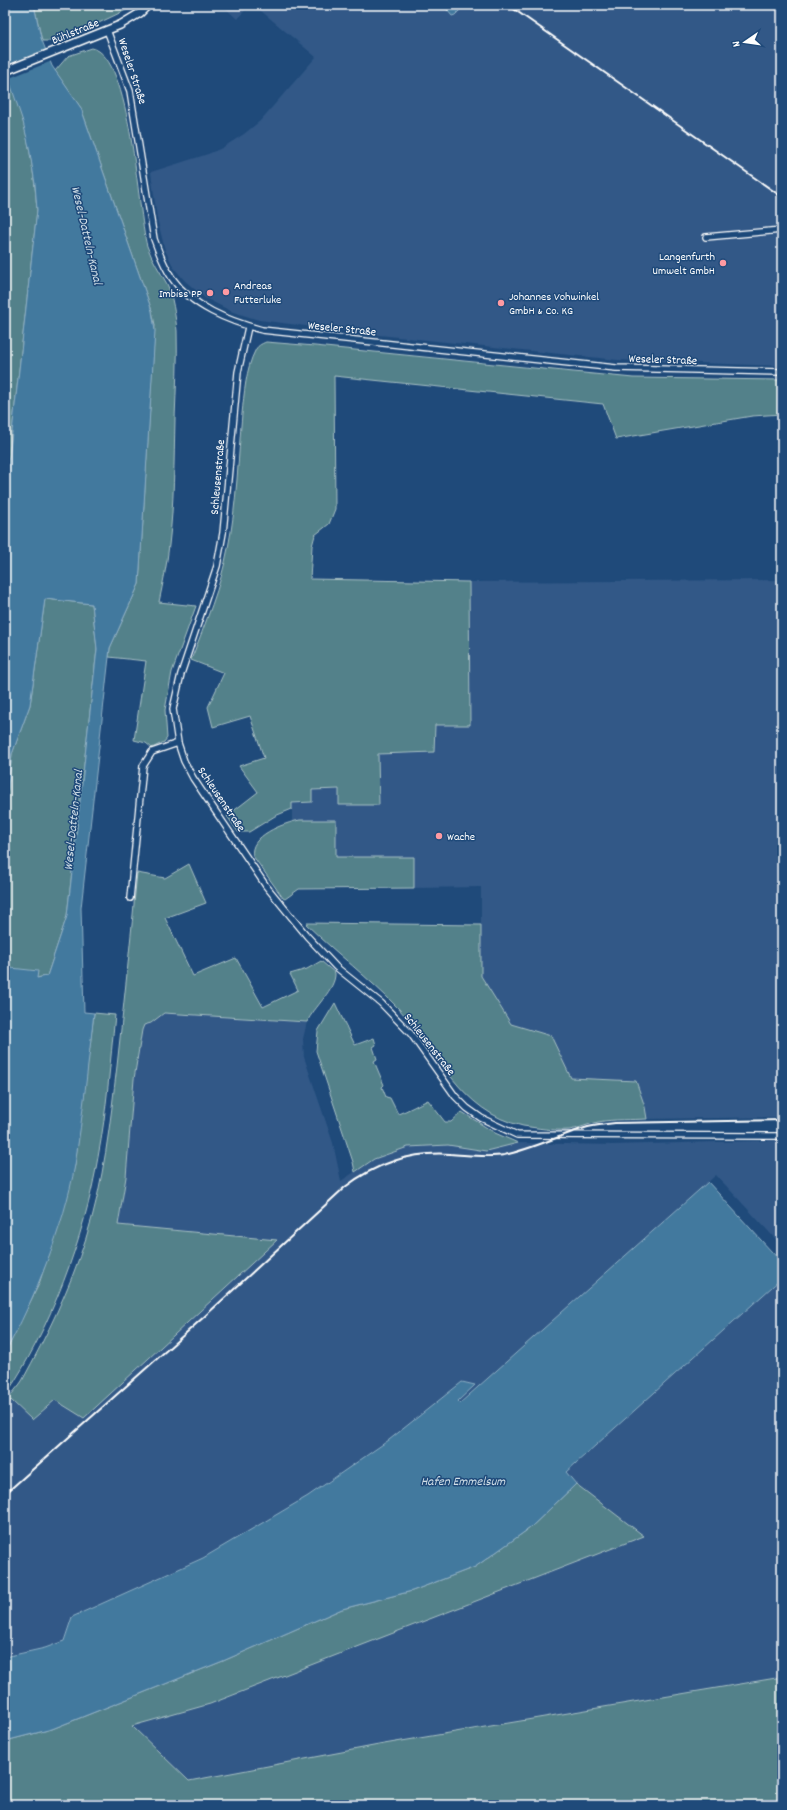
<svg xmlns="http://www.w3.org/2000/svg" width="787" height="1810" font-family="Dekko,sans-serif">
<rect width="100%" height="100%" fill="#1f4a7a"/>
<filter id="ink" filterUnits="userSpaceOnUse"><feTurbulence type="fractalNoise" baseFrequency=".025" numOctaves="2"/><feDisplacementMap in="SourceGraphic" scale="8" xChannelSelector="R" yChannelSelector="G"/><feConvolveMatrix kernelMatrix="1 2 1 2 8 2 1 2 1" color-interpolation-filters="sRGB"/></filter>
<g filter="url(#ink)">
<!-- built -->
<path fill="#315887" d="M 222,5 L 250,5 L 237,19 Z
M 254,5 L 782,5 L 782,366 L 618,360 L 360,333 L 259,320 L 233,312 L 205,298 L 185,281 L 174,268 L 165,250 L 157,218 L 151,172 L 208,154 L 222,148 L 244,134 L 260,121 L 316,57 Z
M 782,580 L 782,1117 L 647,1119 L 645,1107 L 636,1081 L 571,1078 L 551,1037 L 511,1024 L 481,976 L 481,887 L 414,888 L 414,857 L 336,857 L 336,820 L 300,820 L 292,822 L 292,803 L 312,802 L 312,790 L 339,789 L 339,805 L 378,754 L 434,752 L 435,725 L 470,725 L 469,582 Z
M 163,1013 L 307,1022 L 303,1039 L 304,1057 L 333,1143 L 341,1181 L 374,1159 L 408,1147 L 448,1145 L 486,1151 L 518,1143 L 613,1145 L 782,1140 L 782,1246 L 716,1175 L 532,1340 L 459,1403 L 458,1401 L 475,1385 L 462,1382 L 389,1440 L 308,1496 L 203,1558 L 72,1617 L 64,1641 L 45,1648 L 5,1657 L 5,1409 L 10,1399 L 16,1403 L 32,1420 L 55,1400 L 277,1241 L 118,1225 L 126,1177 L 134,1079 L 142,1030 L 144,1025 L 151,1023 Z
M 782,1278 L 782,1677 L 384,1744 L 189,1781 L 132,1726 L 210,1704 L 643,1536 L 576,1484 L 566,1472 Z"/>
<!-- green -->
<path fill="#52818a" stroke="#a8c0c4" d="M 34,5 L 124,5 L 128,9 L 61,41 L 42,41 Z
M 92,48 C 132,56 137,211 147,246 C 152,260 160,271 167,284 C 172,293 176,319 177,331 C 178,360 176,389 175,418 C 174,461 174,504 169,545 C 167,564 163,583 159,602 L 196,606 L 172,672 L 165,710 L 167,738 L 164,742 L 152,748 L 146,743 L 134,740 L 146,661 L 109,657 L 110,648 L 139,584 L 155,325 L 152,311 L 81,108 L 55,71 L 68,56 Z
M 9,79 C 26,120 34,166 37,210 L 5,494 L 5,81 Z
M 266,342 L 315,346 L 633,378 L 782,380 L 782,414 L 752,416 L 616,439 L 603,404 L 334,376 L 335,509 L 329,524 L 315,535 L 312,546 L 310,579 L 469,582 L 470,725 L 435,725 L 434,752 L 378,754 L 379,805 L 339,805 L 339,789 L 312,790 L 312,802 L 292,803 L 292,809 L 275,816 L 249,832 L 238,832 L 227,816 L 258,792 L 239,766 L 264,758 L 250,716 L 213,727 L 208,707 L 224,673 L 191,660 C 205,624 221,586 228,548 C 237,504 238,458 242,414 C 244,395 246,368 255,351 C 257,346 261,344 266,342 Z
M 45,599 L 92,604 L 97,649 L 67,916 L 47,976 L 36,978 L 37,972 L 11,969 L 10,975 L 5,974 L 5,812 L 12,754 L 30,705 Z
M 300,820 L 336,820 L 336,857 L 414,857 L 414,888 L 299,889 L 285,899 L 283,898 L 253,856 C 248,836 284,823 300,820 Z
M 189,864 L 206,903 L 165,918 L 193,976 L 236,958 L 263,1007 L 298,990 L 290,974 L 307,969 L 321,961 L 335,973 C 336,989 314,1007 307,1022 L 164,1013 L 151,1023 L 144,1025 L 142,1030 L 134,1079 L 126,1177 L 118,1225 L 277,1240 L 84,1418 L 55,1400 L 32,1420 L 11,1400 L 5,1409 C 5,1399 17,1389 22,1381 C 47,1335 70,1288 86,1238 C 104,1182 110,1123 117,1066 C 124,1002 131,938 137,873 L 165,878 Z
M 307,923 L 481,925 L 481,976 L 511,1024 L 551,1036 L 571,1078 L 636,1081 L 645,1107 L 647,1119 C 631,1120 614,1119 598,1122 C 588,1124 578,1129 569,1130 C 554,1131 537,1128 523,1126 C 459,1112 439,1051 398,1008 C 369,978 336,953 306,924 Z
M 335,1003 L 355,1045 L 374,1038 L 376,1045 L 373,1047 L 377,1059 L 374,1061 L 384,1085 L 382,1087 L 386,1097 L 390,1098 L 398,1114 C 409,1110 417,1105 428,1100 L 445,1122 L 451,1122 L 462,1112 L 495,1133 L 518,1143 L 486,1151 L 448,1145 L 408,1147 L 374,1159 L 355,1172 L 353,1162 L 316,1051 L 318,1031 Z
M 94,1013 L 115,1015 C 110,1062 107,1110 98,1157 C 85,1236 50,1330 5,1396 L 5,1353 L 39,1284 L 58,1225 L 75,1165 Z
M 576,1484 L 644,1536 L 210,1704 L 132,1726 L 189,1781 L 384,1744 L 782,1677 L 782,1805 L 5,1805 L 5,1741 L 52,1729 L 223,1661 L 342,1609 L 412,1591 L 475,1567 L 530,1528 Z"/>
<!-- water -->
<path fill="#42799e" stroke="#8eafc5" d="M 5,5 L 34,5 L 41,38 L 52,66 L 81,108 L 152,311 L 155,331 L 139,584 L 110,648 L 81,908 L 84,1012 L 94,1013 C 88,1064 83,1115 75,1165 C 64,1226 35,1298 5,1353 L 5,974 L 10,975 L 11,968 L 38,971 L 37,978 L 47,976 L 67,916 L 97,649 L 92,604 L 45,599 L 30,705 L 12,754 L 5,812 L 5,494 L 37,210 L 35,184 L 29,147 L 23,122 L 5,68 Z
M 443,5 L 463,5 L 463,7 L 455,15 L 452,16 Z
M 708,1182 L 782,1263 L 782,1278 L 566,1472 L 576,1484 L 530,1528 L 475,1567 L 412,1591 L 342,1609 L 223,1661 L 52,1729 L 5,1741 L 5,1657 L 45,1648 L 64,1641 L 72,1617 L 203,1558 L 308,1496 L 389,1440 L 462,1382 L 475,1385 L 458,1401 L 460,1403 Z"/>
<!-- pier -->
<path fill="#1f4a7a" d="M 47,49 L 52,61 L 7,79 L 5,74 L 5,65 Z"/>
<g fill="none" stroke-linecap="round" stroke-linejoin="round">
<!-- minor casing -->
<g stroke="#fff" stroke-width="8">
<path id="minor" d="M 107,30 L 130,91 L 154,239 C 159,253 164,266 172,278 C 192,307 229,321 262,330 L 616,368 L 782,372
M 706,237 L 782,230
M 248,327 L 238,372 L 223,533 L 217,566 L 181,674 L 173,709 L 178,743 L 184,761 L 193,778 L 266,886 L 307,936 L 336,967 L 381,1003 L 411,1034 L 455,1096 L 467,1108 L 481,1118 L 517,1135 L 782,1136
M 130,898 L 143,766 L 152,752 L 178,743"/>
</g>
<!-- tertiary casing -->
<g stroke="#fff" stroke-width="10">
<path id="tertiary" d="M 5,71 L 120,25 L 140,13 L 148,5"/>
</g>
<!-- minor -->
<use href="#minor" stroke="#1f4a7a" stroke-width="5.5"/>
<!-- tertiary -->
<use href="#tertiary" stroke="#1f4a7a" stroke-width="7"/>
<!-- rail -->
<path stroke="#fff" stroke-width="2" d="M 508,5 L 782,197
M 5,1494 L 205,1316 L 345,1187 C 375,1164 412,1151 450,1154 C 468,1155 486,1158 504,1155 C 533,1149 560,1135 588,1127 C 597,1125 606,1124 615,1123 L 782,1120"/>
</g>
</g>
<!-- markers -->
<g fill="#ff9aa2" stroke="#1f4a7a" stroke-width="1.5">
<circle cx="723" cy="263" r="4"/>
<circle cx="226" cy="292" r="4"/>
<circle cx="210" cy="293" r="4"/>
<circle cx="501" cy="303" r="4"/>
<circle cx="439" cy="836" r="4"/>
</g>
<g text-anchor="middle" stroke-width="3" stroke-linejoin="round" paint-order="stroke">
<!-- street labels -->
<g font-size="12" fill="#fff" stroke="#1f4a7a">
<text transform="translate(75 31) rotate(-22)" y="4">Bühlstraße</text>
<text transform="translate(133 71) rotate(72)" y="4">Weseler Straße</text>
<text transform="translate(342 328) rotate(6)" y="4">Weseler Straße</text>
<text transform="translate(663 359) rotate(2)" y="4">Weseler Straße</text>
<text transform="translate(217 477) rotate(-85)" y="4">Schleusenstraße</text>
<text transform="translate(222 799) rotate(56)" y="4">Schleusenstraße</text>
<text transform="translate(430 1044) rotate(52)" y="4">Schleusenstraße</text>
</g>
<!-- poi labels -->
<g font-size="12" fill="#fff" stroke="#1f4a7a" text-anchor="start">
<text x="715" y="260" text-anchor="end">Langenfurth<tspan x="715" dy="14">Umwelt GmbH</tspan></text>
<text x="234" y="289">Andreas<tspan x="234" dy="14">Futterluke</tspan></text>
<text x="202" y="297" text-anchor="end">Imbiss PP</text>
<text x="509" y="300">Johannes Vohwinkel<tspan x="509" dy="14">GmbH &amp; Co. KG</tspan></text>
<text x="447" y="840">Wache</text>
</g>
<!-- water labels -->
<g font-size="13" font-style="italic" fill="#d0dee7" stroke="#1f4a7a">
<text transform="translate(88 235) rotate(77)" y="5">Wesel-Datteln-Kanal</text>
<text transform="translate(72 820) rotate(-84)" y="5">Wesel-Datteln-Kanal</text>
<text x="463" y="1485">Hafen Emmelsum</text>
</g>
</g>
<!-- margin -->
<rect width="787" height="1810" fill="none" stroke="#1f4a7a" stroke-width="20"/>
<rect x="10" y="10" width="767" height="1790" fill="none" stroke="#fff" stroke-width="1.5" filter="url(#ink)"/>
<!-- north arrow -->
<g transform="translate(745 42) rotate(257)" stroke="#1f4a7a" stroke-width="3" paint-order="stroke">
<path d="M0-3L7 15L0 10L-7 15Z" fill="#ffffff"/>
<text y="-6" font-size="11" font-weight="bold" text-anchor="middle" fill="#ffffff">N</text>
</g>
</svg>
